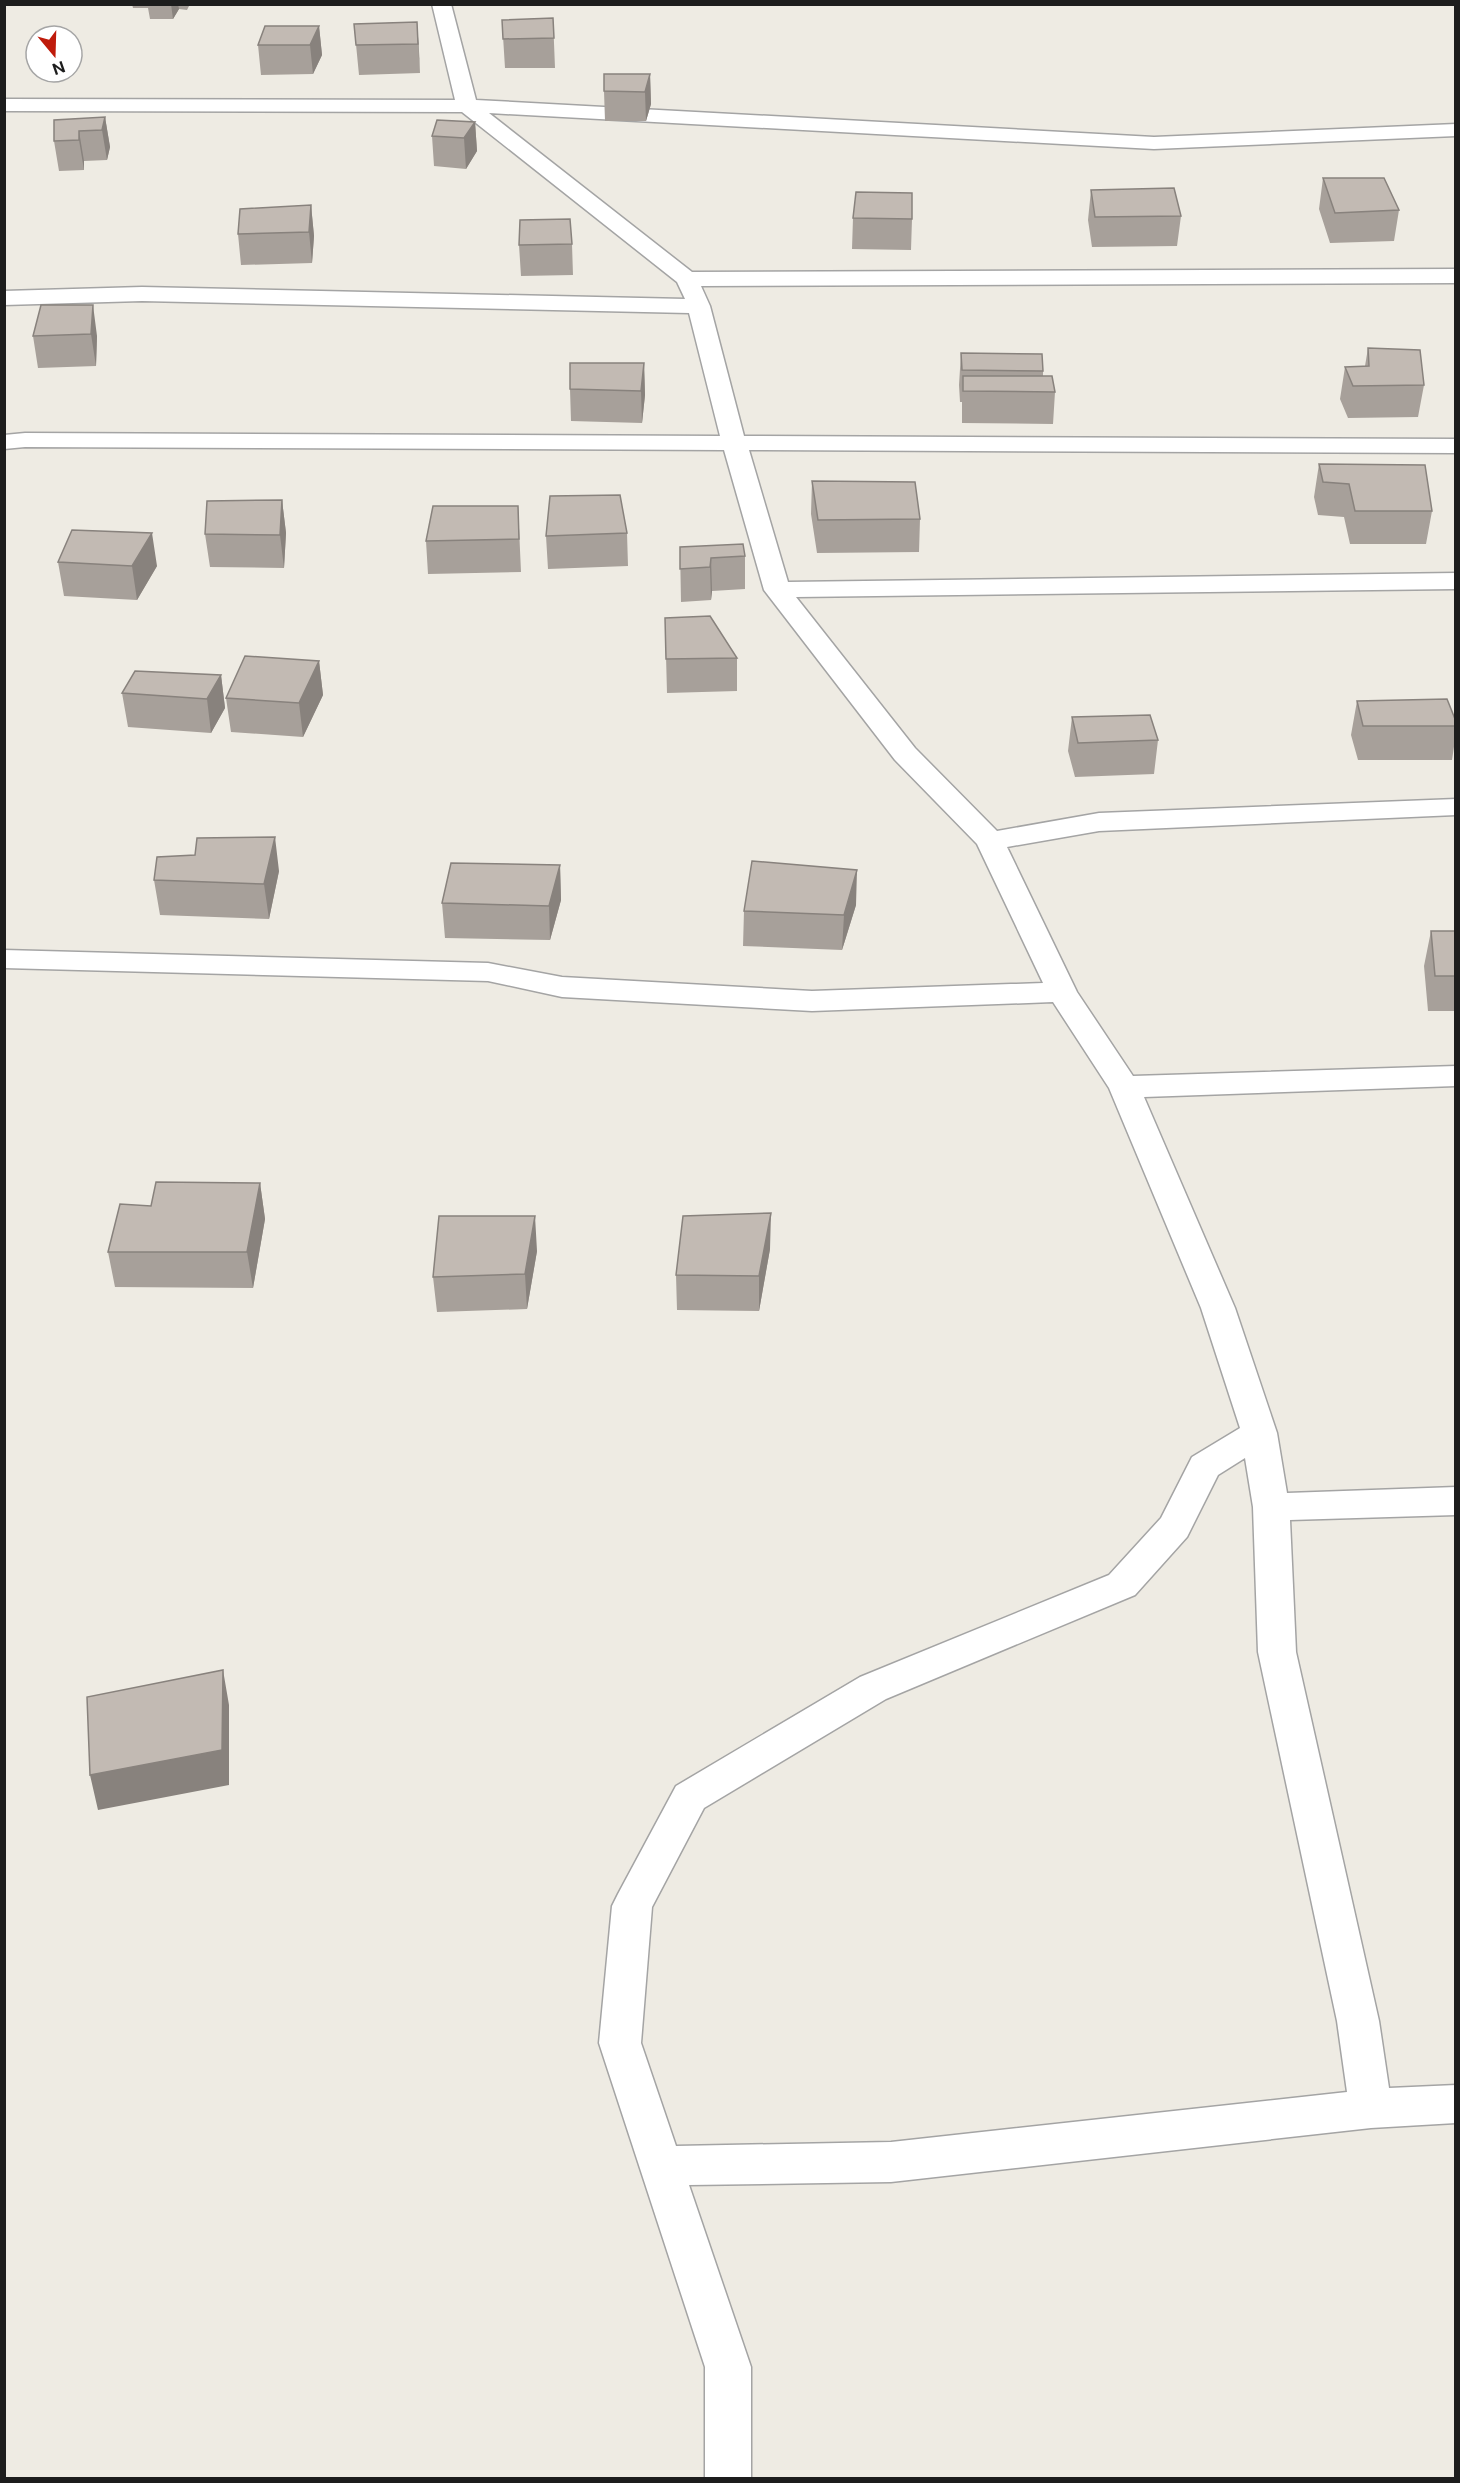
<svg xmlns="http://www.w3.org/2000/svg" width="1460" height="2483" font-family="'Public Sans',sans-serif">
<rect width="100%" height="100%" fill="#eeebe3"/>
<g fill="none" stroke-linecap="round" stroke-linejoin="round">
<!-- street casing -->
<g stroke="#a4a4a4" stroke-width="3">
<path id="street" d="M 432,4 L 451,4 L 476,100 L 1154,137 L 1456,124 L 1456,136 L 1154,149 L 489,113 L 692,272 L 1456,269 L 1456,283 L 701,286 L 710,306 L 744,436 L 1456,439 L 1456,453 L 749,450 L 788,582 L 1456,573 L 1456,589 L 796,597 L 915,748 L 997,831 L 1099,813 L 1456,799 L 1456,815 L 1099,831 L 1007,847 L 1077,992 L 1133,1076 L 1456,1066 L 1456,1086 L 1144,1097 L 1235,1308 L 1277,1433 L 1287,1493 L 1456,1487 L 1456,1515 L 1290,1520 L 1296,1652 L 1379,2021 L 1389,2088 L 1456,2085 L 1456,2123 L 1371,2128 L 891,2182 L 689,2185 L 751,2367 L 751,2478 L 705,2478 L 705,2367 L 599,2043 L 612,1906 L 618,1894 L 676,1786 L 860,1677 L 1109,1575 L 1161,1518 L 1192,1457 L 1240,1428 L 1201,1308 L 1109,1088 L 1053,1002 L 812,1011 L 562,997 L 488,981 L 4,968 L 4,950 L 488,963 L 562,977 L 812,991 L 1043,983 L 977,844 L 895,760 L 764,590 L 724,450 L 25,447 L 4,449 L 4,435 L 25,433 L 720,436 L 689,313 L 142,301 L 4,305 L 4,291 L 142,287 L 685,299 L 677,282 L 462,112 L 4,111 L 4,99 L 455,100 ZM 1245,1458 L 1253,1507 L 1258,1652 L 1337,2021 L 1347,2092 L 891,2142 L 676,2146 L 641,2043 L 652,1907 L 704,1808 L 886,1699 L 1135,1595 L 1187,1537 L 1218,1475 Z"/>
</g>
<!-- street -->
<use href="#street" fill="#fff" fill-rule="evenodd"/>
</g>
<!-- wall -->
<path fill="#a7a09a" d="M 132,4 L 190,4 L 187,10 L 179,9 L 173,19 L 150,19 L 148,8 L 133,8 Z
M 553,18 L 555,68 L 505,68 L 502,20 Z
M 417,22 L 420,73 L 359,75 L 354,24 Z
M 319,26 L 322,55 L 313,74 L 261,75 L 258,45 Z
M 650,74 L 651,104 L 646,121 L 605,121 L 604,91 Z
M 105,117 L 110,147 L 107,160 L 84,161 L 84,170 L 59,171 L 54,141 Z
M 475,122 L 477,151 L 466,169 L 434,166 L 432,136 Z
M 1323,178 L 1399,210 L 1394,241 L 1330,243 L 1319,209 Z
M 1091,190 L 1181,216 L 1177,246 L 1092,247 L 1088,220 Z
M 311,205 L 314,236 L 312,263 L 241,265 L 238,234 Z
M 853,218 L 912,219 L 911,250 L 852,249 Z
M 572,244 L 573,275 L 521,276 L 519,245 Z
M 41,305 L 97,336 L 96,366 L 38,368 L 33,336 Z
M 1368,348 L 1424,385 L 1418,417 L 1348,418 L 1340,399 L 1345,367 L 1365,366 Z
M 961,353 L 1043,371 L 1043,376 L 1055,392 L 1053,424 L 962,423 L 962,402 L 960,402 L 959,385 Z
M 644,363 L 645,395 L 642,423 L 571,421 L 570,389 Z
M 1319,464 L 1432,511 L 1426,544 L 1350,544 L 1344,517 L 1318,515 L 1314,497 Z
M 812,481 L 920,519 L 919,552 L 817,553 L 811,514 Z
M 282,500 L 286,533 L 284,568 L 210,567 L 205,534 Z
M 518,506 L 521,572 L 428,574 L 426,541 Z
M 627,533 L 628,566 L 548,569 L 546,536 Z
M 680,547 L 745,556 L 745,589 L 712,591 L 711,600 L 681,602 Z
M 58,562 L 157,566 L 137,600 L 64,596 Z
M 665,618 L 737,658 L 737,691 L 667,693 Z
M 319,661 L 323,695 L 303,737 L 231,732 L 226,698 Z
M 221,675 L 225,708 L 211,733 L 128,727 L 122,693 Z
M 1357,701 L 1455,719 L 1455,740 L 1452,760 L 1358,760 L 1351,735 Z
M 1072,717 L 1158,740 L 1154,774 L 1075,777 L 1068,751 Z
M 195,855 L 279,871 L 269,919 L 160,915 L 154,880 Z
M 560,865 L 561,900 L 550,940 L 445,938 L 442,903 Z
M 856,905 L 842,950 L 743,946 L 744,911 Z
M 1431,931 L 1455,931 L 1455,1011 L 1428,1011 L 1424,966 Z
M 260,1183 L 265,1219 L 253,1288 L 115,1287 L 108,1252 L 151,1206 Z
M 770,1249 L 759,1311 L 677,1310 L 676,1275 Z
M 537,1251 L 527,1309 L 437,1312 L 433,1277 Z"/>
<!-- shaded-wall -->
<path fill="#88827d" d="M 171,4 L 178,4 L 179,9 L 173,19 Z
M 417,22 L 419,51 L 420,73 L 418,44 Z
M 319,26 L 322,55 L 313,74 L 310,45 Z
M 650,74 L 651,104 L 646,121 L 645,92 Z
M 105,117 L 110,147 L 107,160 L 102,130 Z
M 475,122 L 477,151 L 466,169 L 464,138 Z
M 79,131 L 84,161 L 84,170 L 79,140 Z
M 311,205 L 314,236 L 312,263 L 309,232 Z
M 93,305 L 97,336 L 96,366 L 91,334 Z
M 644,363 L 645,395 L 642,423 L 641,391 Z
M 282,500 L 286,533 L 284,568 L 280,535 Z
M 152,533 L 157,566 L 137,600 L 132,566 Z
M 711,558 L 712,591 L 711,600 L 710,567 Z
M 319,661 L 323,695 L 303,737 L 299,703 Z
M 221,675 L 225,708 L 211,733 L 207,699 Z
M 275,837 L 279,871 L 269,919 L 264,884 Z
M 560,865 L 561,900 L 550,940 L 549,906 Z
M 857,870 L 856,905 L 842,950 L 844,915 Z
M 260,1183 L 265,1219 L 253,1288 L 247,1252 Z
M 771,1213 L 770,1249 L 759,1311 L 759,1276 Z
M 535,1216 L 537,1251 L 527,1309 L 525,1274 Z
M 223,1670 L 229,1705 L 229,1785 L 98,1810 L 90,1775 Z"/>
<!-- building -->
<path fill="#c2bab3" stroke="#88827d" stroke-width="1.5" d="M 553,18 L 554,38 L 503,39 L 502,20 Z
M 417,22 L 418,44 L 356,45 L 354,24 Z
M 265,26 L 319,26 L 310,45 L 258,45 Z
M 604,74 L 650,74 L 645,92 L 604,91 Z
M 105,117 L 102,130 L 79,131 L 79,140 L 54,141 L 54,120 Z
M 437,120 L 475,122 L 464,138 L 432,136 Z
M 1323,178 L 1384,178 L 1399,210 L 1335,213 Z
M 1174,188 L 1181,216 L 1095,217 L 1091,190 Z
M 856,192 L 912,193 L 912,219 L 853,218 Z
M 311,205 L 309,232 L 238,234 L 240,209 Z
M 570,219 L 572,244 L 519,245 L 520,220 Z
M 41,305 L 93,305 L 91,334 L 33,336 Z
M 1368,348 L 1420,350 L 1424,385 L 1353,386 L 1345,367 L 1369,366 Z
M 961,353 L 1042,354 L 1043,371 L 962,370 Z
M 570,363 L 644,363 L 641,391 L 570,389 Z
M 963,376 L 1052,376 L 1055,392 L 963,391 Z
M 1319,464 L 1425,465 L 1432,511 L 1355,511 L 1349,484 L 1323,482 Z
M 812,481 L 915,482 L 920,519 L 818,520 Z
M 620,495 L 627,533 L 546,536 L 550,496 Z
M 282,500 L 280,535 L 205,534 L 207,501 Z
M 433,506 L 518,506 L 519,539 L 426,541 Z
M 72,530 L 152,533 L 132,566 L 58,562 Z
M 743,544 L 745,556 L 711,558 L 710,567 L 680,569 L 680,547 Z
M 710,616 L 737,658 L 666,659 L 665,618 Z
M 245,656 L 319,661 L 299,703 L 226,698 Z
M 135,671 L 221,675 L 207,699 L 122,693 Z
M 1447,699 L 1455,719 L 1455,726 L 1363,726 L 1357,701 Z
M 1150,715 L 1158,740 L 1078,743 L 1072,717 Z
M 275,837 L 264,884 L 154,880 L 157,857 L 195,855 L 197,838 Z
M 752,861 L 857,870 L 844,915 L 744,911 Z
M 451,863 L 560,865 L 549,906 L 442,903 Z
M 1431,931 L 1455,931 L 1455,976 L 1435,976 Z
M 156,1182 L 260,1183 L 247,1252 L 108,1252 L 120,1204 L 151,1206 Z
M 771,1213 L 759,1276 L 676,1275 L 683,1216 Z
M 439,1216 L 535,1216 L 525,1274 L 433,1277 Z
M 223,1670 L 222,1750 L 90,1775 L 87,1697 Z"/>
<!-- border -->
<rect width="1460" height="2483" fill="none" stroke="#1d1d1d" stroke-width="12"/>
<!-- north arrow -->
<g transform="translate(54 54) rotate(161)"><circle r="28" fill="#ffffff" stroke="#a5a5a5" stroke-width="1.5"/>
<path d="M0-4.5L10 22L0 15L-10 22Z" fill="#bf1b0b"/>
<text y="-9" font-size="16" font-weight="bold" text-anchor="middle" fill="#1d1d1d">N</text>
</g>
</svg>
